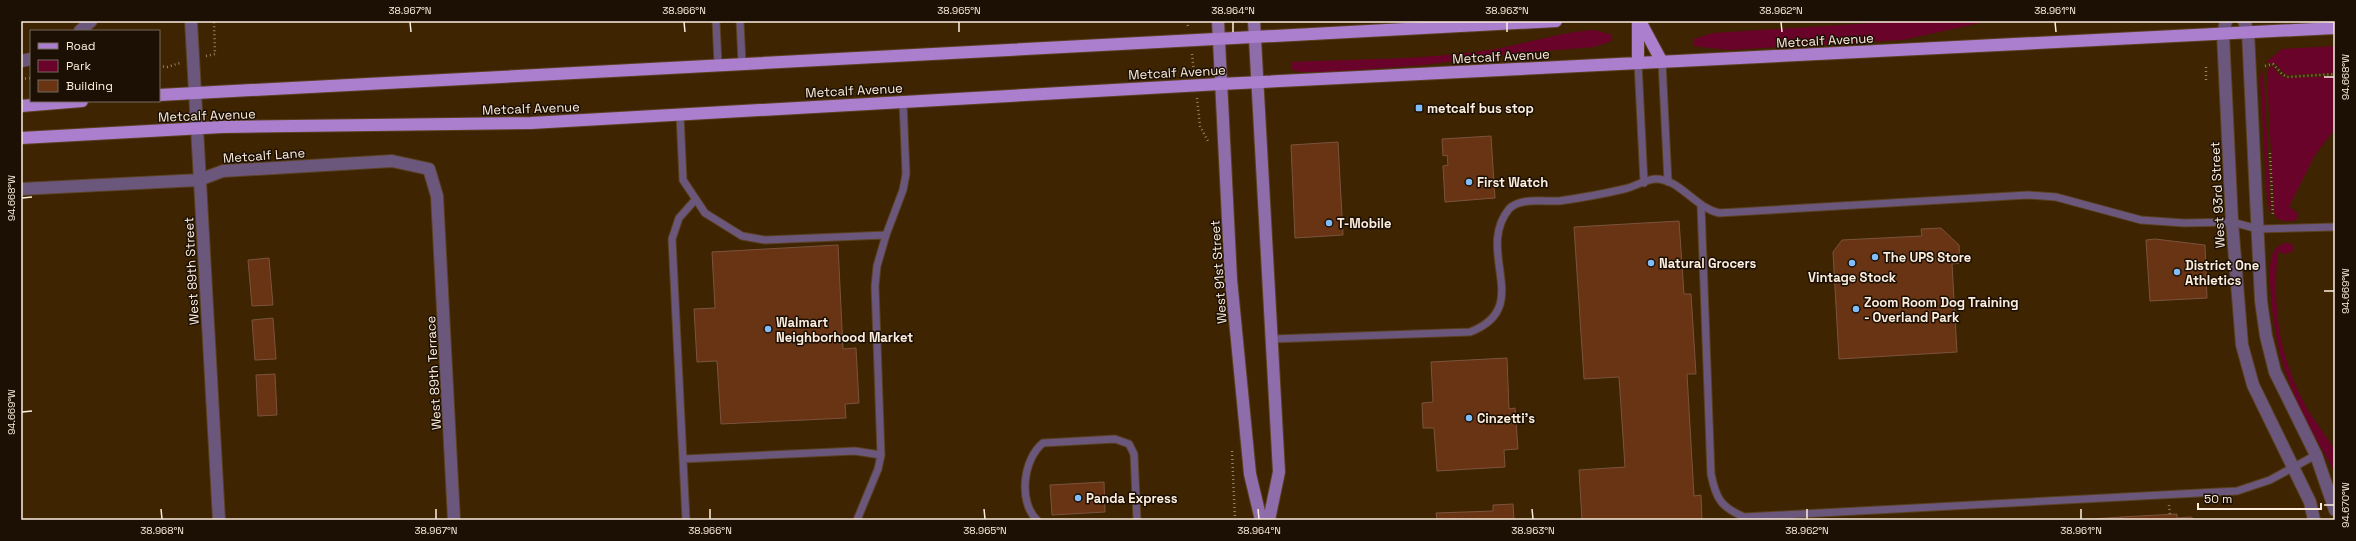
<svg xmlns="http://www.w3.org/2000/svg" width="2356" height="541" font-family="'Space Grotesk',sans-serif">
<rect width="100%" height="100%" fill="#3e2400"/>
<!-- green -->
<path fill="#6a0329" d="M 1903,21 L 1989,21 L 1903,40 L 1729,50 L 1693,46 L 1694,39 L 1713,33 Z
M 1595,30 L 1612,35 L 1612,41 L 1594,47 L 1520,53 L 1424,65 L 1333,72 L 1300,72 L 1292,70 L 1291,62 C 1354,59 1419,60 1482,51 C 1521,46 1556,32 1595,30 Z
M 2335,46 L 2335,73 L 2288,75 L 2283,73 L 2276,64 L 2266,62 L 2282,49 Z
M 2273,66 L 2278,74 L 2286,78 L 2335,76 L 2335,129 L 2315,155 L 2289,207 L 2298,213 L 2298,218 L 2294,221 L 2283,221 L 2276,218 L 2274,212 L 2267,75 L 2269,67 Z
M 2262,69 L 2264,79 L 2271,213 L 2267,202 L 2260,80 Z
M 2285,243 L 2292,244 L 2294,250 L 2286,254 L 2278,252 C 2272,306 2279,357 2305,405 C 2310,415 2334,446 2335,451 C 2336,457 2335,465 2335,472 C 2295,403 2274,364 2270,282 C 2270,267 2268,248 2285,243 Z"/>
<!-- building -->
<path fill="#693414" stroke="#7b533d" d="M 1491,136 L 1495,198 L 1445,202 L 1443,166 L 1448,165 L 1447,155 L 1443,156 L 1442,139 Z
M 1338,142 L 1343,235 L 1295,238 L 1291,145 Z
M 1679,221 L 1684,294 L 1691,294 L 1696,374 L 1687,374 L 1694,496 L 1701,495 L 1702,520 L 1582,520 L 1579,470 L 1625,467 L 1619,377 L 1584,379 L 1574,227 Z
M 1941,228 L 1959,245 L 1960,263 L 1952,264 L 1957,352 L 1839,359 L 1833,252 L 1842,240 L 1922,236 L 1921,229 Z
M 2155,239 L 2205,245 L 2207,298 L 2150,301 L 2146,240 Z
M 838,245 L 843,349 L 856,348 L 859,403 L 845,404 L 846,418 L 721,424 L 717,361 L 697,362 L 694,309 L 715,308 L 712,252 Z
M 269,258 L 273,305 L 252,306 L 248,260 Z
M 273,318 L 276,359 L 255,360 L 252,320 Z
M 1507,358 L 1509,409 L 1515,408 L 1518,449 L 1504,450 L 1505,467 L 1437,471 L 1434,428 L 1423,428 L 1422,403 L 1433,402 L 1431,362 Z
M 275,374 L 277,415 L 258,416 L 256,375 Z
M 1104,482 L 1105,512 L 1052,515 L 1050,485 Z
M 1513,504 L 1514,520 L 1437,520 L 1436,513 L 1493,511 L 1493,505 Z
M 2177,514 L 2177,518 L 2191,517 L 2195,520 L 2122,520 L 2121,517 Z
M 2121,517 L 2122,520 L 2078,520 Z"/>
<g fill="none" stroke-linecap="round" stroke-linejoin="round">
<!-- lane casing -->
<g stroke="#59401f" stroke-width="9">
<path id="lane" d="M 716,21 L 718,64
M 740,21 L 742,63
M 1662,62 L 1668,182
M 1638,63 L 1644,183
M 680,115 L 683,180 L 705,213 L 742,236 L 765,240 L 886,235
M 1701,206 L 1711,474 C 1716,499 1721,507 1744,517 L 2237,491 L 2270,480 L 2316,455
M 1272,339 L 1470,332 C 1535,307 1474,252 1509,209 C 1520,197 1545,202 1559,201 C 1580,198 1603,194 1624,189 C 1634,187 1646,179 1656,179 C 1680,179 1694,207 1719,213 L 2028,195 L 2056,197 L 2141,220 L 2184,223 L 2232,222 L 2258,229 L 2335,227
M 683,459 L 855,451 L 881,455
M 686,520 L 672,239 L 679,218 L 695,200
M 857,520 L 878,469 L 881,455 L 875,286 L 877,266 L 886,235 L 903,190 L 906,174 L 903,102
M 1037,520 C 1018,502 1023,459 1043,443 L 1115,439 L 1129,444 L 1134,454 L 1137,520"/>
</g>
<!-- street casing -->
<g stroke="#59401f" stroke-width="14">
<path id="street" d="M 191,21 L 219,520
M 2226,21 L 2223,34 L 2232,222 L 2242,345 L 2253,385 L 2310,502 L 2314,520
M 2244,21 L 2248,32 L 2261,301 L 2266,336 L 2275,372 L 2316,455 L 2335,510
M 80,31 L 91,21
M 21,61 L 31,59
M 21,189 L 199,180 L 223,171 L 392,161 L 429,169 L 437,196 L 454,520"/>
</g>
<!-- secondary casing -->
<g stroke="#59401f" stroke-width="14">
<path id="secondary" d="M 1218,21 L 1231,279 L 1250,474 L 1261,520
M 1254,21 L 1279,472 L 1269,520"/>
</g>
<!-- primary casing -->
<g stroke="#59401f" stroke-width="14">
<path id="primary" d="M 1640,21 L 1662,62
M 1638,63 L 1638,21
M 159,95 L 1556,21
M 21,106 L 82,101
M 21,138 L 222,127 L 531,123 L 1220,84 L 2335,28"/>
</g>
<!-- path -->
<path stroke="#978268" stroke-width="2.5" stroke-dasharray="1 3" stroke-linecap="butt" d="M 1187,21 L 1188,27
M 1192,54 L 1194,73
M 206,56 L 215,54 L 214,21
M 159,66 L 167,67 L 180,63
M 2265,66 L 2273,64 L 2282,74 L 2287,77 L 2335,74
M 21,79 L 31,78
M 2206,80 L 2206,65
M 1197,98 L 1200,126 L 1209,143
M 2270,153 L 2273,216
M 1232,451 L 1235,520
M 2169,505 L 2170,515"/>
<!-- lane -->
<use href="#lane" stroke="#6b567c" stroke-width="7"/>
<!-- street -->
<use href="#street" stroke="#6b567c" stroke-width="12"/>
<!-- secondary -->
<use href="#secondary" stroke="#8f6daa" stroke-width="12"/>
<!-- primary -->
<use href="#primary" stroke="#ab7ece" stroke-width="12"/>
</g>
<!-- ticks -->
<path fill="none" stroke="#fceedf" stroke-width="1.5" d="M 410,22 L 411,32M 684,22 L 685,32M 959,22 L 959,32M 1233,22 L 1233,32M 1507,22 L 1507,32M 1781,22 L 1782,32M 2055,22 L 2056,32M 2324,77 L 2334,77M 22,198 L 32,197M 2324,291 L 2334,291M 22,412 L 32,411M 2324,505 L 2334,505M 161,509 L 162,519M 436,509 L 436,519M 710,509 L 710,519M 984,509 L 985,519M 1258,509 L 1259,519M 1532,509 L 1533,519M 1807,509 L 1807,519M 2081,509 L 2081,519"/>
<!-- markers -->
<g fill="#80bdfa" stroke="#1c1004" stroke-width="1.5">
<rect x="1415" y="104" width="8" height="8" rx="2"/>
<circle cx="1469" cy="182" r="4"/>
<circle cx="1329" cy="223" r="4"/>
<circle cx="1875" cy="257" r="4"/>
<circle cx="1651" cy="263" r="4"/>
<circle cx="1852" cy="263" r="4"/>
<circle cx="2177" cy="272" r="4"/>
<circle cx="1856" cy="309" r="4"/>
<circle cx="768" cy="329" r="4"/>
<circle cx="1469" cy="418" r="4"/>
<circle cx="1078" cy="498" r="4"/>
</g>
<g text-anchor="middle" stroke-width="3" stroke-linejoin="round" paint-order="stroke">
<!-- street labels -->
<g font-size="13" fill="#fceedf" stroke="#1c1004">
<text transform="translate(1825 40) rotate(-3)" y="5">Metcalf Avenue</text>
<text transform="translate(1501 56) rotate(-3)" y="5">Metcalf Avenue</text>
<text transform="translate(1177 72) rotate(-3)" y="5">Metcalf Avenue</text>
<text transform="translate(854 90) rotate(-3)" y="5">Metcalf Avenue</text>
<text transform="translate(531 108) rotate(-2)" y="5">Metcalf Avenue</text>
<text transform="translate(207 115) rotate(-2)" y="5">Metcalf Avenue</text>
<text transform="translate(264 155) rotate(-4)" y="5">Metcalf Lane</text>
<text transform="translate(2217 195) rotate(-93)" y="5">West 93rd Street</text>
<text transform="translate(191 271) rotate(-93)" y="5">West 89th Street</text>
<text transform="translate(1218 272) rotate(-94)" y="5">West 91st Street</text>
<text transform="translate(433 373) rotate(-93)" y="5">West 89th Terrace</text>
</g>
<!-- poi labels -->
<g font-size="13" font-weight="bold" fill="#fceedf" stroke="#1c1004" text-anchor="start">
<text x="1427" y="113">metcalf bus stop</text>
<text x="1477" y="187">First Watch</text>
<text x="1337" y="228">T-Mobile</text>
<text x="1883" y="262">The UPS Store</text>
<text x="1659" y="268">Natural Grocers</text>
<text x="2185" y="270">District One<tspan x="2185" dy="15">Athletics</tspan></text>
<text x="1852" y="282" text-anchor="middle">Vintage Stock</text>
<text x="1864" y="307">Zoom Room Dog Training<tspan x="1864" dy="15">- Overland Park</tspan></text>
<text x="776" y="327">Walmart<tspan x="776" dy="15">Neighborhood Market</tspan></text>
<text x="1477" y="423">Cinzetti's</text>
<text x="1086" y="503">Panda Express</text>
</g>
</g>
<!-- border -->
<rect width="2356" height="541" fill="none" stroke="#1c1004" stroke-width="44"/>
<!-- legend -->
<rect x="30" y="30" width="130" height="72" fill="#1c1004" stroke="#76695c"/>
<rect x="38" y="43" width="20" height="6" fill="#ab7ece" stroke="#76695c"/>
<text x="66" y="50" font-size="12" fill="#fceedf">Road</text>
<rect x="38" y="60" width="20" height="12" fill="#6a0329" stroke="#76695c"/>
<text x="66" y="70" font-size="12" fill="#fceedf">Park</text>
<rect x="38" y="80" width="20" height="12" fill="#693414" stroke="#76695c"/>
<text x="66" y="90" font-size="12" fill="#fceedf">Building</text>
<!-- scale -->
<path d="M2198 503v6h123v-6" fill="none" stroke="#fceedf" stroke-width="2"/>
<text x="2204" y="503" font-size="12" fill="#fceedf" stroke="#1c1004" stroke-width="3" paint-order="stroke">50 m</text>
<rect x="22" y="22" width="2312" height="497" fill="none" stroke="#fceedf" stroke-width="1.5"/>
<g font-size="10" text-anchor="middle" fill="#fceedf">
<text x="410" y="14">38.967°N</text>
<text x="684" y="14">38.966°N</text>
<text x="959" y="14">38.965°N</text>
<text x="1233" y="14">38.964°N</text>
<text x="1507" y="14">38.963°N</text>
<text x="1781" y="14">38.962°N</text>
<text x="2055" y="14">38.961°N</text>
<text transform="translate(2345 77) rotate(-90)" y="4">94.668°W</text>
<text transform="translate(11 198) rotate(-90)" y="4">94.668°W</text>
<text transform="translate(2345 291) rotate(-90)" y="4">94.669°W</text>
<text transform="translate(11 412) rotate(-90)" y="4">94.669°W</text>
<text transform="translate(2345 505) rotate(-90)" y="4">94.670°W</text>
<text x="162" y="534">38.968°N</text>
<text x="436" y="534">38.967°N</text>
<text x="710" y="534">38.966°N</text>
<text x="985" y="534">38.965°N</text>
<text x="1259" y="534">38.964°N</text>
<text x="1533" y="534">38.963°N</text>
<text x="1807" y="534">38.962°N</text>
<text x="2081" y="534">38.961°N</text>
</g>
</svg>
